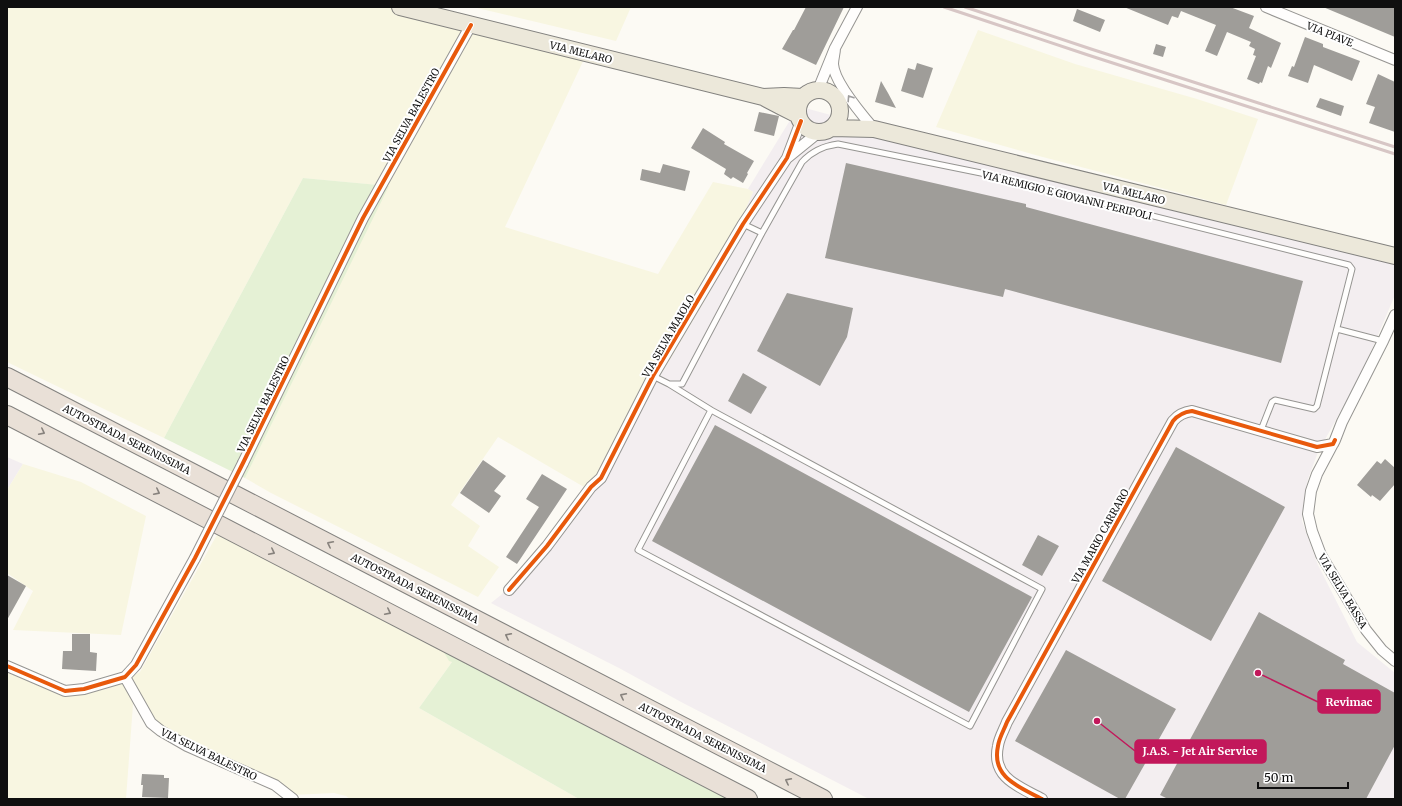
<svg xmlns="http://www.w3.org/2000/svg" width="1402" height="806" font-family="Merriweather,serif">
<rect width="100%" height="100%" fill="#fcfaf4"/>
<!-- industrial -->
<path fill="#f3eef0" d="M 794,105 L 882,129 L 1395,257 L 1395,295 L 1361,375 L 1318,452 L 1308,479 L 1305,493 L 1302,521 L 1318,565 L 1357,642 L 1395,673 L 1395,799 L 869,799 L 683,703 L 619,668 L 491,603 L 501,595 L 541,550 L 573,507 L 668,363 L 753,192 L 748,189 L 792,117 Z
M 7,457 L 23,464 L 7,490 Z"/>
<!-- farmland -->
<path fill="#f8f6e1" d="M 7,7 L 395,7 L 586,55 L 505,227 L 658,274 L 713,182 L 748,189 L 753,192 L 711,290 L 668,363 L 650,390 L 600,477 L 573,507 L 584,487 L 498,437 L 451,505 L 480,526 L 468,546 L 499,567 L 478,597 L 271,493 L 245,478 L 388,186 L 303,178 L 164,438 L 7,362 Z
M 473,7 L 631,7 L 616,41 Z
M 978,30 L 1075,64 L 1197,99 L 1258,119 L 1226,205 L 1039,156 L 936,127 Z
M 23,464 L 81,482 L 146,516 L 121,635 L 13,630 L 33,591 L 7,573 L 7,490 Z
M 218,533 L 442,649 L 452,662 L 419,708 L 579,799 L 350,799 L 346,796 L 334,793 L 292,795 L 157,729 L 134,691 L 126,799 L 7,799 L 7,667 L 49,685 L 92,692 L 107,689 L 140,672 Z"/>
<!-- green -->
<path fill="#e5f1d5" d="M 303,178 L 389,186 L 245,478 L 164,438 Z
M 442,649 L 732,799 L 579,799 L 419,708 L 452,662 L 449,661 Z"/>
<!-- building -->
<path fill="#9f9d99" d="M 806,7 L 844,7 L 816,65 L 782,49 L 793,30 L 794,30 Z
M 1124,7 L 1230,7 L 1254,16 L 1249,28 L 1281,43 L 1271,68 L 1268,66 L 1262,83 L 1260,82 L 1259,84 L 1247,79 L 1256,56 L 1253,55 L 1255,49 L 1249,46 L 1251,42 L 1227,32 L 1217,56 L 1205,51 L 1216,25 L 1181,11 L 1178,18 L 1172,16 L 1168,25 Z
M 1323,7 L 1395,7 L 1395,37 Z
M 1077,9 L 1105,20 L 1100,32 L 1073,21 Z
M 1305,37 L 1323,44 L 1323,47 L 1360,61 L 1352,81 L 1314,65 L 1308,83 L 1288,76 L 1292,66 L 1294,67 Z
M 1156,44 L 1166,47 L 1163,57 L 1153,54 Z
M 917,63 L 933,68 L 923,98 L 901,91 L 908,68 L 915,70 Z
M 1378,74 L 1395,82 L 1395,132 L 1369,123 L 1375,107 L 1366,104 Z
M 881,81 L 888,93 L 896,108 L 875,102 Z
M 1320,98 L 1344,106 L 1341,116 L 1316,107 Z
M 759,112 L 779,116 L 774,136 L 754,131 Z
M 703,128 L 725,142 L 724,144 L 754,161 L 747,173 L 748,174 L 743,183 L 733,177 L 731,179 L 724,174 L 726,169 L 691,148 Z
M 846,163 L 1026,204 L 1026,207 L 1303,281 L 1281,363 L 1005,289 L 1003,297 L 825,258 Z
M 663,164 L 690,171 L 685,191 L 640,180 L 642,169 L 660,173 Z
M 787,293 L 853,308 L 847,337 L 820,386 L 757,351 Z
M 743,373 L 767,387 L 751,414 L 728,401 Z
M 715,425 L 1032,597 L 969,712 L 652,541 Z
M 1176,447 L 1285,507 L 1211,641 L 1102,581 Z
M 1385,459 L 1395,468 L 1395,484 L 1380,501 L 1372,495 L 1371,497 L 1357,485 L 1377,461 L 1381,464 Z
M 483,460 L 506,476 L 494,491 L 501,496 L 489,513 L 460,493 Z
M 542,474 L 567,489 L 517,564 L 506,557 L 539,507 L 526,499 Z
M 1038,535 L 1059,546 L 1042,576 L 1022,565 Z
M 7,575 L 26,586 L 7,620 Z
M 1259,612 L 1345,660 L 1343,664 L 1395,693 L 1395,745 L 1366,799 L 1168,799 L 1160,795 Z
M 72,634 L 90,634 L 90,652 L 97,653 L 96,671 L 62,669 L 63,651 L 72,651 Z
M 1066,650 L 1176,709 L 1125,799 L 1120,799 L 1015,741 Z
M 142,774 L 164,775 L 164,778 L 169,778 L 168,798 L 142,797 L 143,785 L 141,785 Z"/>
<g fill="none" stroke-linecap="round" stroke-linejoin="round">
<!-- service casing -->
<g stroke="#969592" stroke-width="7">
<path id="service" d="M 743,224 L 762,233
M 1337,329 L 1383,341
M 653,376 L 669,384 L 682,384 L 762,233 L 802,162 C 812,151 823,146 838,144 L 981,173 L 1349,265 L 1352,269 L 1317,406 L 1314,409 L 1275,400 L 1272,402 L 1261,430
M 669,384 L 711,410 L 1042,589 L 970,726 L 638,550 L 711,410"/>
</g>
<!-- minor casing -->
<g stroke="#969592" stroke-width="12">
<path id="minor" d="M 1266,7 L 1395,60
M 835,48 C 835,53 833,59 833,64 C 834,82 862,115 874,129
M 818,90 L 835,48 L 857,7
M 787,158 L 819,132
M 1395,315 L 1383,341 L 1342,422 L 1335,440 L 1317,474 L 1311,491 L 1308,514 L 1312,531 L 1321,555 L 1366,630 L 1382,650 L 1395,661
M 243,463 L 363,218 L 471,25
M 509,590 L 547,546 L 591,487 L 601,478 L 653,376 L 743,224 L 787,158 L 801,121
M 7,666 L 65,691 L 84,689 L 125,677 L 136,665 L 195,558
M 125,677 L 151,723 L 161,731 L 187,746 L 275,785 L 293,799
M 1042,799 C 1020,787 991,778 998,746 C 999,738 1004,730 1007,722 L 1173,421 C 1178,415 1184,412 1192,411 L 1317,447 L 1333,444 L 1335,440"/>
</g>
<!-- primary casing -->
<g stroke="#83827f" stroke-width="18">
<path id="primary" d="M 400,7 L 763,97 L 782,107 L 798,115
M798 111a21 21 0 1 1 42 0a21 21 0 1 1-42 0Z
M 763,97 L 784,96 L 803,97
M 832,128 L 874,129 L 1395,256"/>
</g>
<!-- motorway casing -->
<g stroke="#83827f" stroke-width="20">
<path id="motorway" d="M 7,377 L 823,799
M 7,415 L 748,799"/>
</g>
<!-- service -->
<use href="#service" stroke="#fffefd" stroke-width="5"/>
<!-- minor -->
<use href="#minor" stroke="#fffefd" stroke-width="10"/>
<!-- primary -->
<use href="#primary" stroke="#ece8da" stroke-width="16"/>
<!-- motorway -->
<use href="#motorway" stroke="#e9e0d7" stroke-width="18"/>
<!-- rail -->
<path stroke="#d7c6c5" stroke-width="3" d="M 944,7 L 1088,55 L 1395,154
M 965,7 L 1091,49 L 1395,147"/>
<!-- minor-bridge casing -->
<g stroke="#969592" stroke-width="12" stroke-linecap="butt">
<path id="minor-bridge" d="M 195,558 L 243,463"/>
</g>
<!-- minor-bridge -->
<use href="#minor-bridge" stroke="#fffefd" stroke-width="10"/>
<!-- cycleway casing -->
<g stroke="#fff" stroke-width="6">
<path id="cycleway" d="M 509,590 L 547,546 L 591,487 L 601,478 L 653,376 L 743,224 L 787,158 L 801,121
M 7,666 L 65,691 L 84,689 L 125,677 L 136,665 L 195,558 L 243,463 L 363,218 L 471,25
M 1042,799 C 1020,787 991,778 998,746 C 999,738 1004,730 1007,722 L 1173,421 C 1178,415 1184,412 1192,411 L 1317,447 L 1333,444 L 1335,440"/>
</g>
<!-- cycleway -->
<use href="#cycleway" stroke="#e8590c" stroke-width="4"/>
</g>
<!-- one-way arrows -->
<defs><path id="oneway-chevron" d="M-2-3.5L2.5 0L-2 3.5" fill="none" stroke-width="1.6" stroke-linecap="round" stroke-linejoin="round"/></defs>
<use stroke="#9f9e9e" href="#oneway-chevron" transform="translate(850 98) rotate(-123)"/>
<g stroke="#87827d">
<use href="#oneway-chevron" transform="translate(42 432) rotate(27)"/>
<use href="#oneway-chevron" transform="translate(157 492) rotate(27)"/>
<use href="#oneway-chevron" transform="translate(330 544) rotate(-153)"/>
<use href="#oneway-chevron" transform="translate(272 552) rotate(27)"/>
<use href="#oneway-chevron" transform="translate(388 612) rotate(27)"/>
<use href="#oneway-chevron" transform="translate(508 636) rotate(-153)"/>
<use href="#oneway-chevron" transform="translate(623 696) rotate(-153)"/>
<use href="#oneway-chevron" transform="translate(788 781) rotate(-153)"/>
</g>
<g text-anchor="middle" stroke-width="4" stroke-linejoin="round" paint-order="stroke">
<!-- street labels -->
<g font-size="10" fill="#0f0f0f" stroke="#fff">
<text transform="translate(1330 34) rotate(22)" y="4">VIA PIAVE</text>
<text transform="translate(581 52) rotate(14)" y="4">VIA MELARO</text>
<text transform="translate(411 115) rotate(-61)" y="4">VIA SELVA BALESTRO</text>
<text transform="translate(1134 193) rotate(14)" y="4">VIA MELARO</text>
<text transform="translate(1067 195) rotate(14)" y="4">VIA REMIGIO E GIOVANNI PERIPOLI</text>
<text transform="translate(668 336) rotate(-60)" y="4">VIA SELVA MAIOLO</text>
<text transform="translate(263 404) rotate(-64)" y="4">VIA SELVA BALESTRO</text>
<text transform="translate(127 439) rotate(27)" y="4">AUTOSTRADA SERENISSIMA</text>
<text transform="translate(1100 536) rotate(-61)" y="4">VIA MARIO CARRARO</text>
<text transform="translate(415 588) rotate(27)" y="4">AUTOSTRADA SERENISSIMA</text>
<text transform="translate(1343 591) rotate(59)" y="4">VIA SELVA BASSA</text>
<text transform="translate(703 737) rotate(27)" y="4">AUTOSTRADA SERENISSIMA</text>
<text transform="translate(209 754) rotate(26)" y="4">VIA SELVA BALESTRO</text>
</g>
</g>
<!-- callouts -->
<path fill="none" stroke="#c2185b" stroke-width="1.5" d="M1258 673L1318 702M1097 721L1135 751"/>
<g fill="#c2185b" stroke="#fff" stroke-width="1.5">
<circle cx="1258" cy="673" r="4"/>
<circle cx="1097" cy="721" r="4"/>
</g>
<g fill="#c2185b" stroke="#c2185b" stroke-width="1.5">
<rect x="1318" y="690" width="62" height="23" rx="4"/>
<rect x="1135" y="740" width="131" height="23" rx="4"/>
</g>
<g font-size="11" text-anchor="middle" font-weight="bold" fill="#fff">
<text x="1349" y="706">Revimac</text>
<text x="1200" y="755">J.A.S. - Jet Air Service</text>
</g>
<!-- border -->
<rect width="1402" height="806" fill="none" stroke="#0f0f0f" stroke-width="16"/>
<!-- scale -->
<path d="M1258 782v6h90v-6" fill="none" stroke="#0f0f0f" stroke-width="2"/>
<text x="1264" y="782" font-size="12" fill="#0f0f0f" stroke="#ffffff" stroke-width="3" paint-order="stroke">50 m</text>
</svg>
